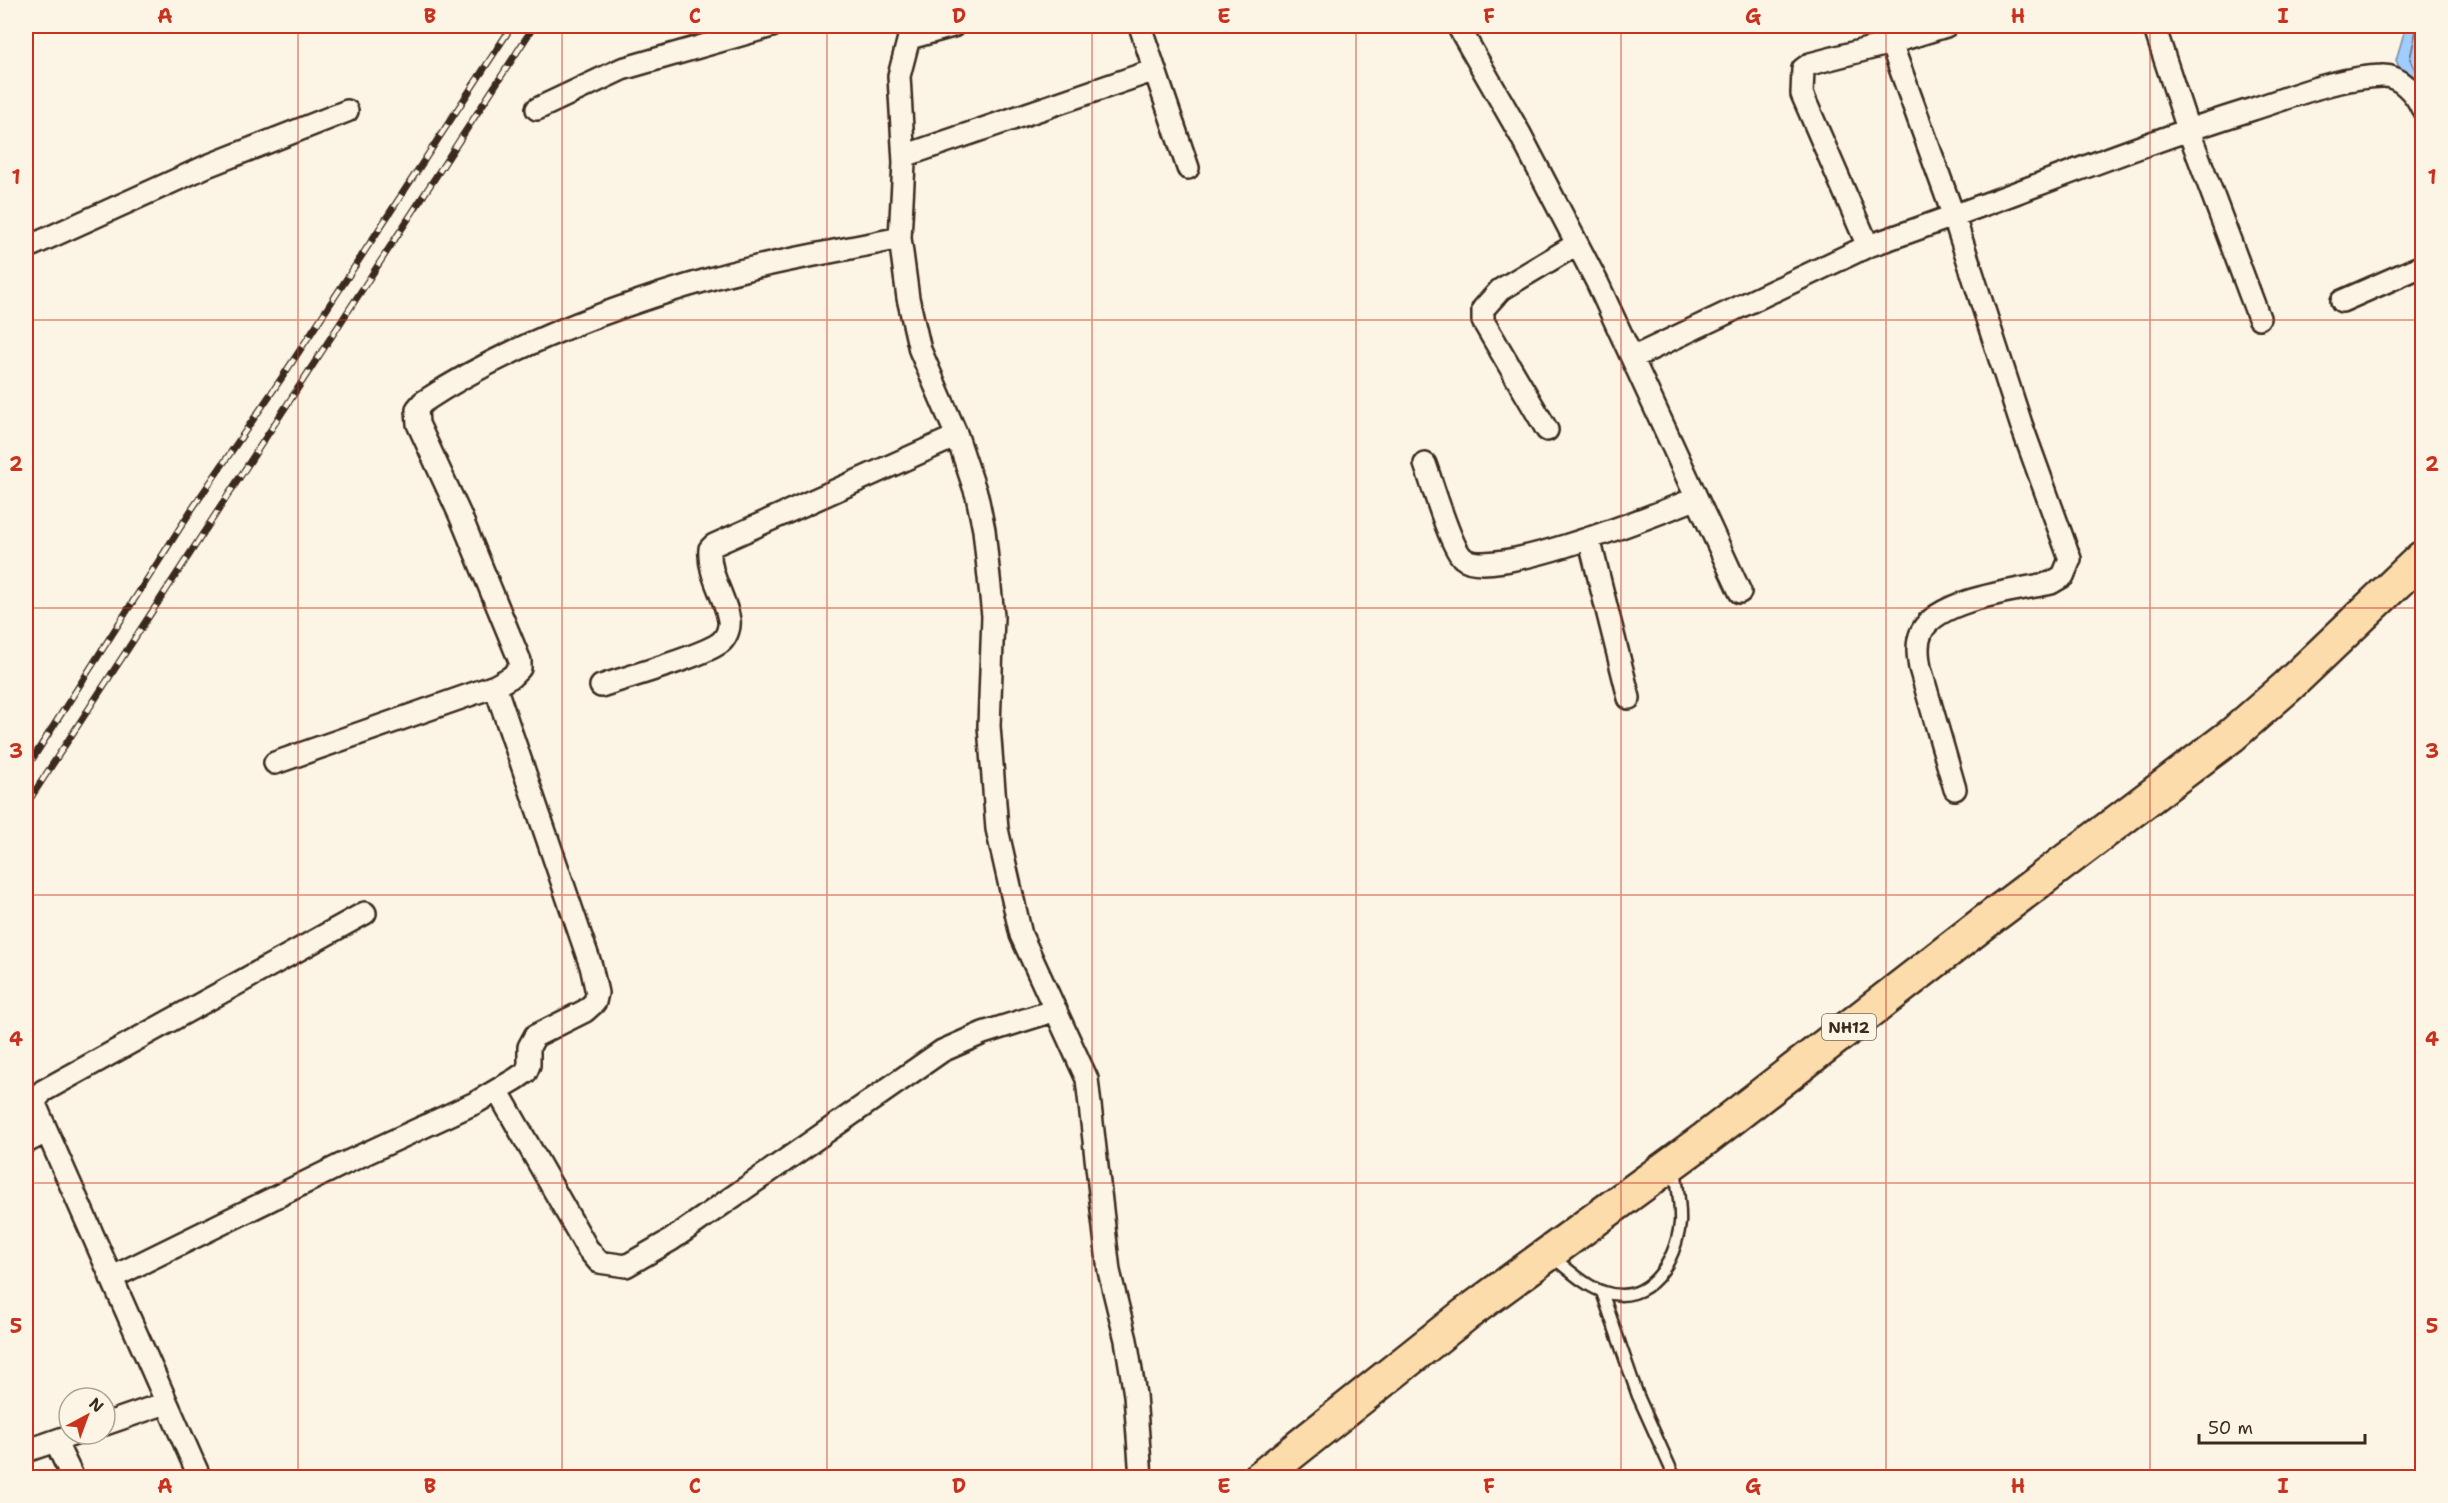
<svg xmlns="http://www.w3.org/2000/svg" width="2448" height="1503" font-family="'Shantell Sans',sans-serif">
<rect width="100%" height="100%" fill="#fcf5e5"/>
<filter id="ink" filterUnits="userSpaceOnUse"><feTurbulence type="fractalNoise" baseFrequency=".0167" numOctaves="2"/><feDisplacementMap in="SourceGraphic" scale="12" xChannelSelector="R" yChannelSelector="G"/><feConvolveMatrix kernelMatrix="1 2 1 2 8 2 1 2 1" color-interpolation-filters="sRGB"/></filter>
<g filter="url(#ink)">
<!-- water -->
<path fill="#a0cdfb" stroke="#788ca3" stroke-width="1.5" d="M 2406,26 L 2422,26 L 2422,122 L 2396,60 Z"/>
<g fill="none" stroke-linecap="round" stroke-linejoin="round">
<!-- shore -->
<path stroke="#636b76" stroke-width="1.5" d="M 2417,26 L 2410,59 L 2421,84"/>
<!-- lane casing -->
<g stroke="#3b2a1e" stroke-width="15">
<path id="lane" d="M 1551,1256 C 1566,1267 1586,1287 1604,1292 C 1649,1307 1676,1261 1680,1223 C 1681,1205 1677,1185 1675,1168
M 1602,1292 L 1638,1396 L 1675,1478"/>
</g>
<!-- street casing -->
<g stroke="#3b2a1e" stroke-width="26">
<path id="street" d="M 912,26 L 899,76 L 904,163 L 900,238 L 908,298 L 920,350 L 957,436 L 977,496 L 984,530 L 993,616 L 989,726 L 997,829 L 1021,935 L 1087,1079 L 1109,1271 L 1126,1340 L 1135,1395 L 1141,1478
M 1140,26 L 1188,168
M 1458,26 L 1520,134 L 1597,282 L 1740,592
M 1946,26 L 1891,43 L 1954,217 L 2021,424 L 2070,559 L 2063,576 L 2051,583 C 2018,590 1939,599 1922,631 C 1916,643 1918,656 1920,668 L 1955,789
M 2154,26 L 2188,129 L 2259,318
M 910,38 L 953,26
M 1891,43 L 1810,64 L 1803,69 L 1802,94 L 1868,246 C 1996,203 2121,150 2250,110 C 2292,97 2338,77 2382,76 C 2400,75 2416,94 2422,108
M 537,109 L 622,69 L 772,26
M 904,156 L 1155,70
M 26,248 L 207,166 L 347,111
M 2342,301 L 2422,266
M 1632,358 L 1868,246
M 1547,430 L 1483,321 L 1483,309 L 1500,290 L 1577,244
M 1425,464 C 1432,483 1451,548 1463,558 C 1489,582 1659,513 1695,499
M 1589,538 L 1629,698
M 601,686 C 624,678 708,655 722,641 C 727,636 730,627 729,620 C 725,596 708,575 710,549 L 714,545 L 957,436
M 275,763 L 495,686
M 497,1090 L 587,1248 L 599,1262 L 626,1266 L 671,1240 L 942,1051 L 983,1033 L 1056,1010
M 26,1142 L 46,1132
M 111,1278 L 343,1164 L 475,1103 L 516,1079 L 526,1072 L 529,1065 L 529,1047 L 535,1036 L 585,1011 L 595,1002 L 597,993 L 591,966 L 495,686 L 511,677 L 520,668 L 520,661 L 460,515 L 418,424 L 417,409 L 423,402 C 509,345 618,305 717,277 C 777,260 840,251 900,238
M 105,1424 L 166,1403
M 55,1441 L 73,1478
M 26,1451 L 75,1434
M 200,1478 L 34,1102 L 43,1091 L 365,913"/>
</g>
<!-- primary casing -->
<g stroke="#3b2a1e" stroke-width="38">
<path id="primary" d="M 1260,1478 L 1466,1314 L 1705,1139 L 1985,922 L 2232,735 L 2288,686 L 2422,558"/>
</g>
<!-- lane -->
<use href="#lane" stroke="#fcf5e5" stroke-width="10"/>
<!-- street -->
<use href="#street" stroke="#fcf5e5" stroke-width="21"/>
<!-- primary -->
<use href="#primary" stroke="#fddcac" stroke-width="33"/>
<!-- rail casing -->
<g stroke="#3b2a1e" stroke-width="7">
<path id="rail" d="M 26,769 L 192,509 L 283,376 L 512,26
M 26,805 L 534,26"/>
</g>
<!-- rail -->
<use href="#rail" stroke="#fcf5e5" stroke-width="4.5" stroke-dasharray="14" stroke-linecap="butt"/>
</g>
</g>
<!-- grid -->
<path fill="none" stroke="#c8321e" stroke-width="1.5" stroke-opacity="0.55" d="M 298,26 L 298,1478M 562,26 L 562,1478M 827,26 L 827,1478M 1092,26 L 1092,1478M 1356,26 L 1356,1478M 1621,26 L 1621,1478M 1886,26 L 1886,1478M 2150,26 L 2150,1478M 26,320 L 2422,320M 26,608 L 2422,608M 26,895 L 2422,895M 26,1183 L 2422,1183"/>
<g text-anchor="middle" stroke-width="4.5" stroke-linejoin="round" paint-order="stroke">
<!-- shield labels -->
<rect fill="#fcf5e5" stroke="#75675a" stroke-width="1.5" x="1822" y="1014" width="54" height="26" rx="4.5"/>
<g font-size="16" font-weight="bold" fill="#3b2a1e">
<text x="1849" y="1033">NH12</text>
</g>
</g>
<!-- margin -->
<rect width="2448" height="1503" fill="none" stroke="#fcf5e5" stroke-width="66"/>
<!-- north arrow -->
<g transform="translate(87 1416) rotate(41)"><circle r="28" fill="#fcf5e5" stroke="#afa495" stroke-width="1.5"/>
<path d="M0-4.5L10 22L0 15L-10 22Z" fill="#c8321e"/>
<text y="-9" font-size="16" font-weight="bold" text-anchor="middle" fill="#3b2a1e">N</text>
</g>
<!-- scale -->
<path d="M2199 1434v9h166v-9" fill="none" stroke="#3b2a1e" stroke-width="3"/>
<text x="2208" y="1434" font-size="18" fill="#3b2a1e" stroke="#fcf5e5" stroke-width="4.5" paint-order="stroke">50 m</text>
<rect x="33" y="33" width="2382" height="1437" fill="none" stroke="#c8321e" stroke-width="2"/>
<g font-size="20" text-anchor="middle" font-weight="bold" fill="#c8321e">
<text x="165" y="23">A</text>
<text x="430" y="23">B</text>
<text x="695" y="23">C</text>
<text x="959" y="23">D</text>
<text x="1224" y="23">E</text>
<text x="1489" y="23">F</text>
<text x="1753" y="23">G</text>
<text x="2018" y="23">H</text>
<text x="2283" y="23">I</text>
<text x="16" y="184">1</text>
<text x="2432" y="184">1</text>
<text x="16" y="471">2</text>
<text x="2432" y="471">2</text>
<text x="16" y="758">3</text>
<text x="2432" y="758">3</text>
<text x="16" y="1046">4</text>
<text x="2432" y="1046">4</text>
<text x="16" y="1333">5</text>
<text x="2432" y="1333">5</text>
<text x="165" y="1493">A</text>
<text x="430" y="1493">B</text>
<text x="695" y="1493">C</text>
<text x="959" y="1493">D</text>
<text x="1224" y="1493">E</text>
<text x="1489" y="1493">F</text>
<text x="1753" y="1493">G</text>
<text x="2018" y="1493">H</text>
<text x="2283" y="1493">I</text>
</g>
</svg>
